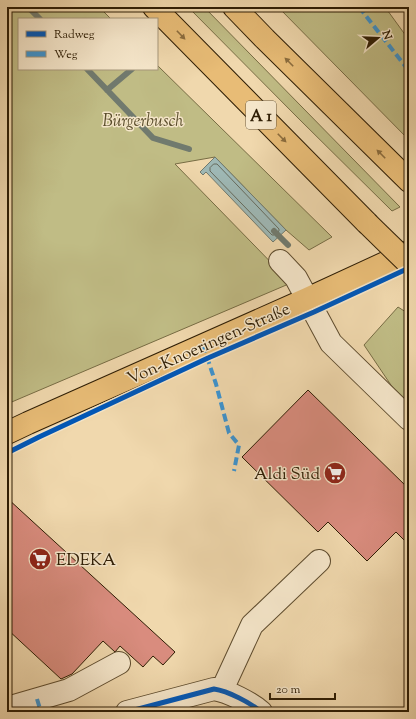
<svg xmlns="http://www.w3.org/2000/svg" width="416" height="719" font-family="'Sorts Mill Goudy',serif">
<rect width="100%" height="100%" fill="#f0d8ad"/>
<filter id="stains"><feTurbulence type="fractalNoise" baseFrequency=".005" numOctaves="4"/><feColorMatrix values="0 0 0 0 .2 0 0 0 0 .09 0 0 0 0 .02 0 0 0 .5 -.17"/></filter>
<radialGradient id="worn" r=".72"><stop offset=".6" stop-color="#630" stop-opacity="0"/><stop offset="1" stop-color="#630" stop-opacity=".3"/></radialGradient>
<!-- green -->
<path fill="#c0bc85" stroke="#776c44" d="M 7,7 L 99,7 L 111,19 L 19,19 L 19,69 L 157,69 L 157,65 L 332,237 L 309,250 L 286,230 L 215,157 L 175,164 L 291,283 L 7,404 Z
M 188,7 L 204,7 L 400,207 L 392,211 L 298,118 Z
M 278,7 L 385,7 L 409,40 L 409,140 Z
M 398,307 L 409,314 L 409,406 L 399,397 L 364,345 Z"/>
<!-- water -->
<path fill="#9eb8b5" stroke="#717a6e" d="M 215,157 L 286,230 L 273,242 L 206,172 L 203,175 L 200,172 Z"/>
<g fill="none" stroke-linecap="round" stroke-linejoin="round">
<!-- shore -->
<path stroke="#666a5c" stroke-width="1" d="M 214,164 L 217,164 L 279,229 L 279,231 L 274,235 L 272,235 L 210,171 L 210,168 Z"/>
<!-- stream -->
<path stroke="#717a6e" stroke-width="6" d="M 28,7 L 40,19
M 87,69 L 153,138 L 189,149
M 107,90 L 132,69
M 274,231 L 288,245"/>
</g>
<!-- building -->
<path fill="#d98c7e" stroke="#2e1d04" d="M 308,390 L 409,489 L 409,545 L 396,532 L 367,561 L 328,522 L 318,532 L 242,457 Z
M 7,498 L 175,652 L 163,665 L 153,656 L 143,667 L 120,646 L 115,652 L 103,641 L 72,674 L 61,679 L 7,629 Z"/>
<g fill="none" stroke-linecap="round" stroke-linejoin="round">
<!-- minor casing -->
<g stroke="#5e4c2e" stroke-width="24">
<path id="minor" d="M 280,261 L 296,278 L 331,343 L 409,419
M 222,690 L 252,625 L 319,561
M 7,708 L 69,690 L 119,663
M 127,712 L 214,689 C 228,691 251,703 261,712"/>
</g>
<!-- major casing -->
<g stroke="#2e1d04" stroke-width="24">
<path id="major" d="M 7,433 L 28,423 L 307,299 L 409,252"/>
</g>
<!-- highway casing -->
<g stroke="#2e1d04" stroke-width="24">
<path id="highway" d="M 154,7 L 367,223
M 234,7 L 265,39 L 409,181"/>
</g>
<!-- minor -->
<use href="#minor" stroke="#f5e6ca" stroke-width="22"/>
<!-- major -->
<use href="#major" stroke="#e8bc76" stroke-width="22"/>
<!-- highway -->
<use href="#highway" stroke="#e8bc76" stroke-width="22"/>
<!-- highway-bridge casing -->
<g stroke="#2e1d04" stroke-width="24" stroke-linecap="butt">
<path id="highway-bridge" d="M 367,223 L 409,264"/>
</g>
<!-- highway-bridge -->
<use href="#highway-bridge" stroke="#e8bc76" stroke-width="22"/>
<!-- quiet -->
<path stroke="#3c94d1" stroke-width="4" stroke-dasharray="8 4" stroke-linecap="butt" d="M 359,7 L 409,71
M 203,345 L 216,384 L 229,433 L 239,445 L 234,471
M 37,699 L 41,712"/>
<!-- cycleway casing -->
<g stroke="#f5e6ca" stroke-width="8">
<path id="cycleway" d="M 7,453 L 39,437 L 208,358 L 314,312 L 409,268
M 127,712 L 214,689 C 228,691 251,703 261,712"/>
</g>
<!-- cycleway -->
<use href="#cycleway" stroke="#0057b8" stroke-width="5"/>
</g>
<!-- one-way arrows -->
<defs><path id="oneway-solid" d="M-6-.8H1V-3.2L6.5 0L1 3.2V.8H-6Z"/></defs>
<g fill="#8b6c3d">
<use href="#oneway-solid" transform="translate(181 35) rotate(46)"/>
<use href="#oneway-solid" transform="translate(289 62) rotate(-135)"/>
<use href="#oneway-solid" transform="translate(282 138) rotate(45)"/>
<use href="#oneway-solid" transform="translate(381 154) rotate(-135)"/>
</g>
<!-- icons -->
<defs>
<g id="supermarket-disc" transform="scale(1.15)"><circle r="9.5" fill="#8f2418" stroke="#f5e6ca"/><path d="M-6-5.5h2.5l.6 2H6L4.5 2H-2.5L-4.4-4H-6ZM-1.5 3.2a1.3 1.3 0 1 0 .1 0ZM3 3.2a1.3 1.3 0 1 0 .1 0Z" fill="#fff"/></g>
</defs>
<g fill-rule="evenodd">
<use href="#supermarket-disc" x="335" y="473"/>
<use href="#supermarket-disc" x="40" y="559"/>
</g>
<g text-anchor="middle" stroke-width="3" stroke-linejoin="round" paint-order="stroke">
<!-- shield labels -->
<rect fill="#f5e6ca" stroke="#6a593f" stroke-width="1" x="246" y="101" width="30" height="28" rx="3"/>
<g font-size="16" font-weight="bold" fill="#2e1d04">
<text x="261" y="121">A 1</text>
</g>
<!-- park labels -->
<g font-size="17" font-style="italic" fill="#5a4d2b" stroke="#f5e6ca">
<text x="143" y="126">Bürgerbusch</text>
</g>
<!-- street labels -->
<g font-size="17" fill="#2e1d04" stroke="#f5e6ca">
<text transform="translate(208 343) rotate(-24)" y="6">Von-Knoeringen-Straße</text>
</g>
<!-- poi labels -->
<g font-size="17" fill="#2e1d04" stroke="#f5e6ca" text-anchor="end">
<text x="320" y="479">Aldi Süd</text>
<text x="56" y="565" text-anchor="start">EDEKA</text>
</g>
</g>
<!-- margin -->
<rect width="416" height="719" fill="none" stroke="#f0d8ad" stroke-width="24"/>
<rect x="8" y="8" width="400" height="703" fill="none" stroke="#2e1d04" stroke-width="2"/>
<rect x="12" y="12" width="392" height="695" fill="none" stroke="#2e1d04"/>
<!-- legend -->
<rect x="18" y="18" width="140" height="52" fill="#f5e6ca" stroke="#a5967b"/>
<rect x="26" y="31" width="20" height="6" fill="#0057b8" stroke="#a5967b"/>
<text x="54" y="38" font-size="12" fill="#2e1d04">Radweg</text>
<rect x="26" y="51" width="20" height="6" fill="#3c94d1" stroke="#a5967b"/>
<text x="54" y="58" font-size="12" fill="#2e1d04">Weg</text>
<!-- north arrow -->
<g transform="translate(378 38) rotate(71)" stroke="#f5e6ca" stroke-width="3" paint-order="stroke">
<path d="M0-3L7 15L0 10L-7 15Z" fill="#2e1d04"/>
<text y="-6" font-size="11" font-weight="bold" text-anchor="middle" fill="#2e1d04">N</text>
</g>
<!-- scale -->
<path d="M270 693v6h65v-6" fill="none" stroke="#2e1d04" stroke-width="2"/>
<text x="276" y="693" font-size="12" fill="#2e1d04" stroke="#f5e6ca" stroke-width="3" paint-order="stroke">20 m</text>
<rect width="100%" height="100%" filter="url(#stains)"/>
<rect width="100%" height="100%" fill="url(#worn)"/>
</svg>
